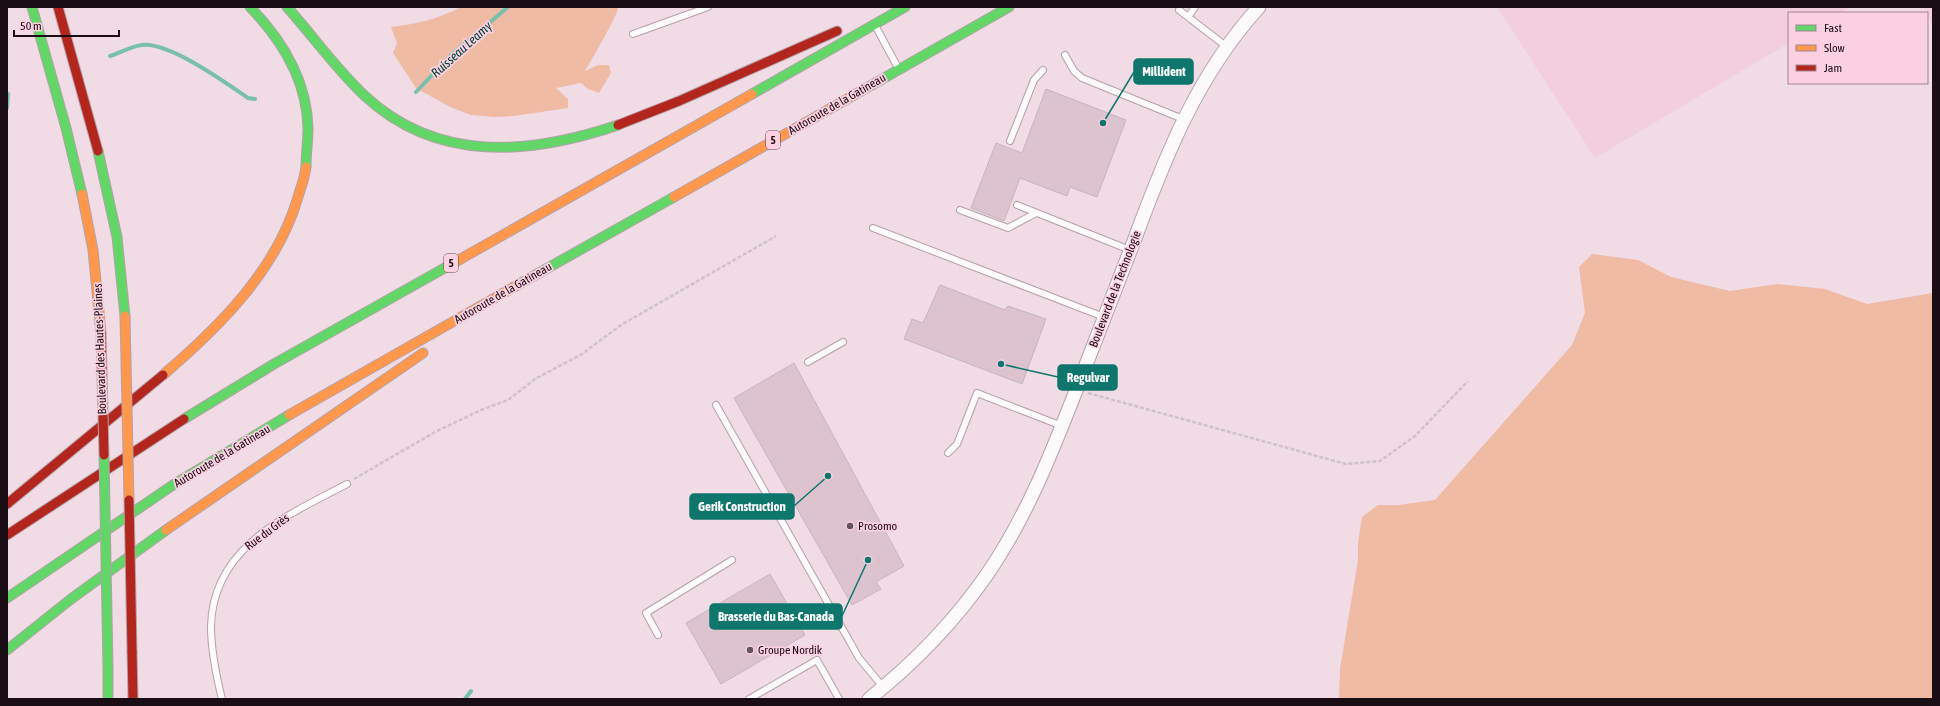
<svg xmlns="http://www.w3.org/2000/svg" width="1940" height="706" font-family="'Asap Condensed',sans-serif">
<rect width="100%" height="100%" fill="#f1dbe4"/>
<!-- built -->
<path fill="#f3cedd" d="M 1497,7 L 1850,7 L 1840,13 L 1789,13 L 1789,43 L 1595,158 Z
M 1923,7 L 1933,7 L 1933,27 L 1927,13 Z"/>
<!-- green -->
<path fill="#f0bba5" d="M 461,7 L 618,7 C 619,14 591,60 585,71 L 598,65 L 609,65 L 611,73 L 599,93 L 588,89 L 581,83 L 556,88 L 568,99 L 568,108 L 514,116 L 495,117 L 471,115 L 450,107 L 416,88 L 393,53 L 397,43 L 391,27 C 417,24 438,19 461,7 Z
M 1592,254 L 1638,260 L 1671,277 L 1730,291 L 1777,284 L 1825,289 L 1867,304 L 1933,293 L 1933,699 L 1339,699 L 1340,669 L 1358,560 L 1358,543 L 1362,517 L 1378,505 L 1399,505 L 1435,500 L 1572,345 L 1585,313 L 1579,267 Z"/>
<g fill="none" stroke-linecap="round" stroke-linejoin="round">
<!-- stream -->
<path stroke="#79bfad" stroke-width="4" d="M 110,56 C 120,53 132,46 142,45 C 169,42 225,82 248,98 L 255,99
M 416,92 L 449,57 L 508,7
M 7,108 L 8,94
M 465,699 L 471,691"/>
</g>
<!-- building -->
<path fill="#ddc3ce" stroke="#c7b6bd" d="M 1046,89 L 1126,120 L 1097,197 L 1070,187 L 1067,196 L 1020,178 L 1004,221 L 971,208 L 996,143 L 1022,153 Z
M 940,285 L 1005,310 L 1008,306 L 1046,319 L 1022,384 L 904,339 L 912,319 L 923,323 Z
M 794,363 L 904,566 L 876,582 L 881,589 L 852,605 L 734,398 Z
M 770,574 L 805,635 L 721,684 L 686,623 Z"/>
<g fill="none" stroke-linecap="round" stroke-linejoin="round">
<!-- lane casing -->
<g stroke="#b3a2a9" stroke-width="8">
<path id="lane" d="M 1179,10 L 1227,47
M 1188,17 L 1195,7
M 876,27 L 897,66
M 633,34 L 708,7
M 1065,55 L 1074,71 L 1082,78 L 1183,119
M 1010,141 L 1034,80 L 1043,70
M 1017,205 L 1130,250
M 960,210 L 1008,228 L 1036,213
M 873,228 L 1104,317
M 808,362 L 843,342
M 716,405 L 859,658 L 883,687
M 948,453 L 957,444 L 977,393 L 1062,426
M 658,635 L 646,613 L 732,560
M 222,699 C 216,675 211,651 211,626 C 213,547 286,516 347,484
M 749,699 L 817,660 L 839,699"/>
</g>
<!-- street casing -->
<g stroke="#b3a2a9" stroke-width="15">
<path id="street" d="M 869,699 C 914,663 955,621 988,573 C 1027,516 1052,452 1077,388 C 1096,339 1115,290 1134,241 C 1165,157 1197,75 1259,7"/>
</g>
<!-- fast casing -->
<g stroke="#b3a2a9" stroke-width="11">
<path id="fast" d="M 32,7 L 66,128 L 82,194
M 250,7 C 282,40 307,80 308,128 C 308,141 306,154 306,167
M 287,7 C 313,36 336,69 365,96 C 437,163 530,155 618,125
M 752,94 L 905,7
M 856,94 L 1009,7
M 98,151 L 117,237 L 125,316
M 514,287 L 674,197
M 184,419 L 274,364 L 457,261
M 7,598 L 173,485 L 289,415
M 7,650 L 71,599 L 166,530
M 108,667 L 108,699"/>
</g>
<!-- slow casing -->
<g stroke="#b3a2a9" stroke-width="11">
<path id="slow" d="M 82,194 L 93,250 L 101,333
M 674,197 L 856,94
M 457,261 L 752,94
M 163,375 C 219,327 277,270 298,197 C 301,187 305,177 306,167
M 289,415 L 514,287
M 166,530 L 423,353"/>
</g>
<!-- jam casing -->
<g stroke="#b3a2a9" stroke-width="11">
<path id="jam" d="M 58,7 L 98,151
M 618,125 L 679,101 L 837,31
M 7,504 L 163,375
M 7,535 L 184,419
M 132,651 L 133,699"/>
</g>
<!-- path -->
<path stroke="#ccc4c7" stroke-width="2.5" stroke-dasharray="4 2" stroke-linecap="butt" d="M 1088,393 L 1346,464 L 1380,461 L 1415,436 L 1468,381
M 354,479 L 435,432 L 481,410 L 508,400 L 535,379 L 582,354 L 621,325 L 776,236"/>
<!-- lane -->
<use href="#lane" stroke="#fdfafb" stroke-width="6"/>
<!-- street -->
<use href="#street" stroke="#fdfafb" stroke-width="13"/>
<!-- fast -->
<use href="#fast" stroke="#63d668" stroke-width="9"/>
<!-- slow -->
<use href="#slow" stroke="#ff974d" stroke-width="9"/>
<!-- jam -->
<use href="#jam" stroke="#b3261e" stroke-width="9"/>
<!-- fast-bridge casing -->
<g stroke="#b3a2a9" stroke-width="11" stroke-linecap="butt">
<path id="fast-bridge" d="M 104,455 L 108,667"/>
</g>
<!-- slow-bridge casing -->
<g stroke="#b3a2a9" stroke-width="11" stroke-linecap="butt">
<path id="slow-bridge" d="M 125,316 L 129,500"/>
</g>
<!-- jam-bridge casing -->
<g stroke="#b3a2a9" stroke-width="11" stroke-linecap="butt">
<path id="jam-bridge" d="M 101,333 L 104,455
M 129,500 L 132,651"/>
</g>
<!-- fast-bridge -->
<use href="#fast-bridge" stroke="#63d668" stroke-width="9"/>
<!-- slow-bridge -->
<use href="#slow-bridge" stroke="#ff974d" stroke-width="9"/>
<!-- jam-bridge -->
<use href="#jam-bridge" stroke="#b3261e" stroke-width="9"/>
</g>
<!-- markers -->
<g fill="#65555c" stroke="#fbd1e2" stroke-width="1.5">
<circle cx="850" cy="526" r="4"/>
<circle cx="750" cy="650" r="4"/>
</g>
<g text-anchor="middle" stroke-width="3.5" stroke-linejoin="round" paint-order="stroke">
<!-- shield labels -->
<g fill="#fbd1e2" stroke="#5e4851" stroke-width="1">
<rect x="766" y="131" width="14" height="18" rx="3"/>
<rect x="444" y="254" width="14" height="18" rx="3"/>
</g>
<g font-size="11" font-weight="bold" fill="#1a0d13">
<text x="773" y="144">5</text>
<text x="451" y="267">5</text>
</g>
<!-- street labels -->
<g font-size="12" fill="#1a0d13" stroke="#fbd1e2">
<text transform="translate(837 104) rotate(-30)" y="4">Autoroute de la Gatineau</text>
<text transform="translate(1115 289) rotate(-69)" y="4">Boulevard de la Technologie</text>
<text transform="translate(503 293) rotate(-30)" y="4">Autoroute de la Gatineau</text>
<text transform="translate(100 349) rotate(-92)" y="4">Boulevard des Hautes-Plaines</text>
<text transform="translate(222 456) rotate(-31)" y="4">Autoroute de la Gatineau</text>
<text transform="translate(267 532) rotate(-37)" y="4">Rue du Grès</text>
</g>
<!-- poi labels -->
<g font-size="12" fill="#1a0d13" stroke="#fbd1e2" text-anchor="start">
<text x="858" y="530">Prosomo</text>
<text x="758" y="654">Groupe Nordik</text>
</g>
<!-- water labels -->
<g font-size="13" font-style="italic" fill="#004234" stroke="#fbd1e2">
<text transform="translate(461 49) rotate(-42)" y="5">Ruisseau Leamy</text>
</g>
</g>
<!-- callouts -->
<path fill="none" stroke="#0f766e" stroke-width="1.5" d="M1103 123L1134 72M1001 364L1058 377M828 476L794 506M868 560L842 616"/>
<g fill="#0f766e" stroke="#fbd1e2" stroke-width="1.5">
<circle cx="1103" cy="123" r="4"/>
<circle cx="1001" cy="364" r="4"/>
<circle cx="828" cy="476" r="4"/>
<circle cx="868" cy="560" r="4"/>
</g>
<g fill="#0f766e" stroke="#0f766e" stroke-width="1.5">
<rect x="1134" y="59" width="59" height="25" rx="4"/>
<rect x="1058" y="365" width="59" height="25" rx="4"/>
<rect x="690" y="494" width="104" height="25" rx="4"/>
<rect x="710" y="604" width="132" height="25" rx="4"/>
</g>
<g font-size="13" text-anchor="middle" font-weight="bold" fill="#fff">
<text x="1164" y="76">Millident</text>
<text x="1088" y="382">Regulvar</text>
<text x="742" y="511">Gerik Construction</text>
<text x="776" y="621">Brasserie du Bas-Canada</text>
</g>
<!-- border -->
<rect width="1940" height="706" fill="none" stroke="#1a0d13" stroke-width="16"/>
<!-- legend -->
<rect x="1788" y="12" width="140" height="72" fill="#fbd1e2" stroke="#a1838f"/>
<rect x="1796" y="25" width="20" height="6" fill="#63d668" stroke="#a1838f"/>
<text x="1824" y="32" font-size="12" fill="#1a0d13">Fast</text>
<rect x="1796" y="45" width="20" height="6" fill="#ff974d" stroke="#a1838f"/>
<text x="1824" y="52" font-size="12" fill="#1a0d13">Slow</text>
<rect x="1796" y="65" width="20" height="6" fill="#b3261e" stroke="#a1838f"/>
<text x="1824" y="72" font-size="12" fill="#1a0d13">Jam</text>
<!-- scale -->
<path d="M14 30v6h105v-6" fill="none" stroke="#1a0d13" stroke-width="2"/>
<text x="20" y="30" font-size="12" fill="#1a0d13" stroke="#fbd1e2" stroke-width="3" paint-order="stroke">50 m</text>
</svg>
